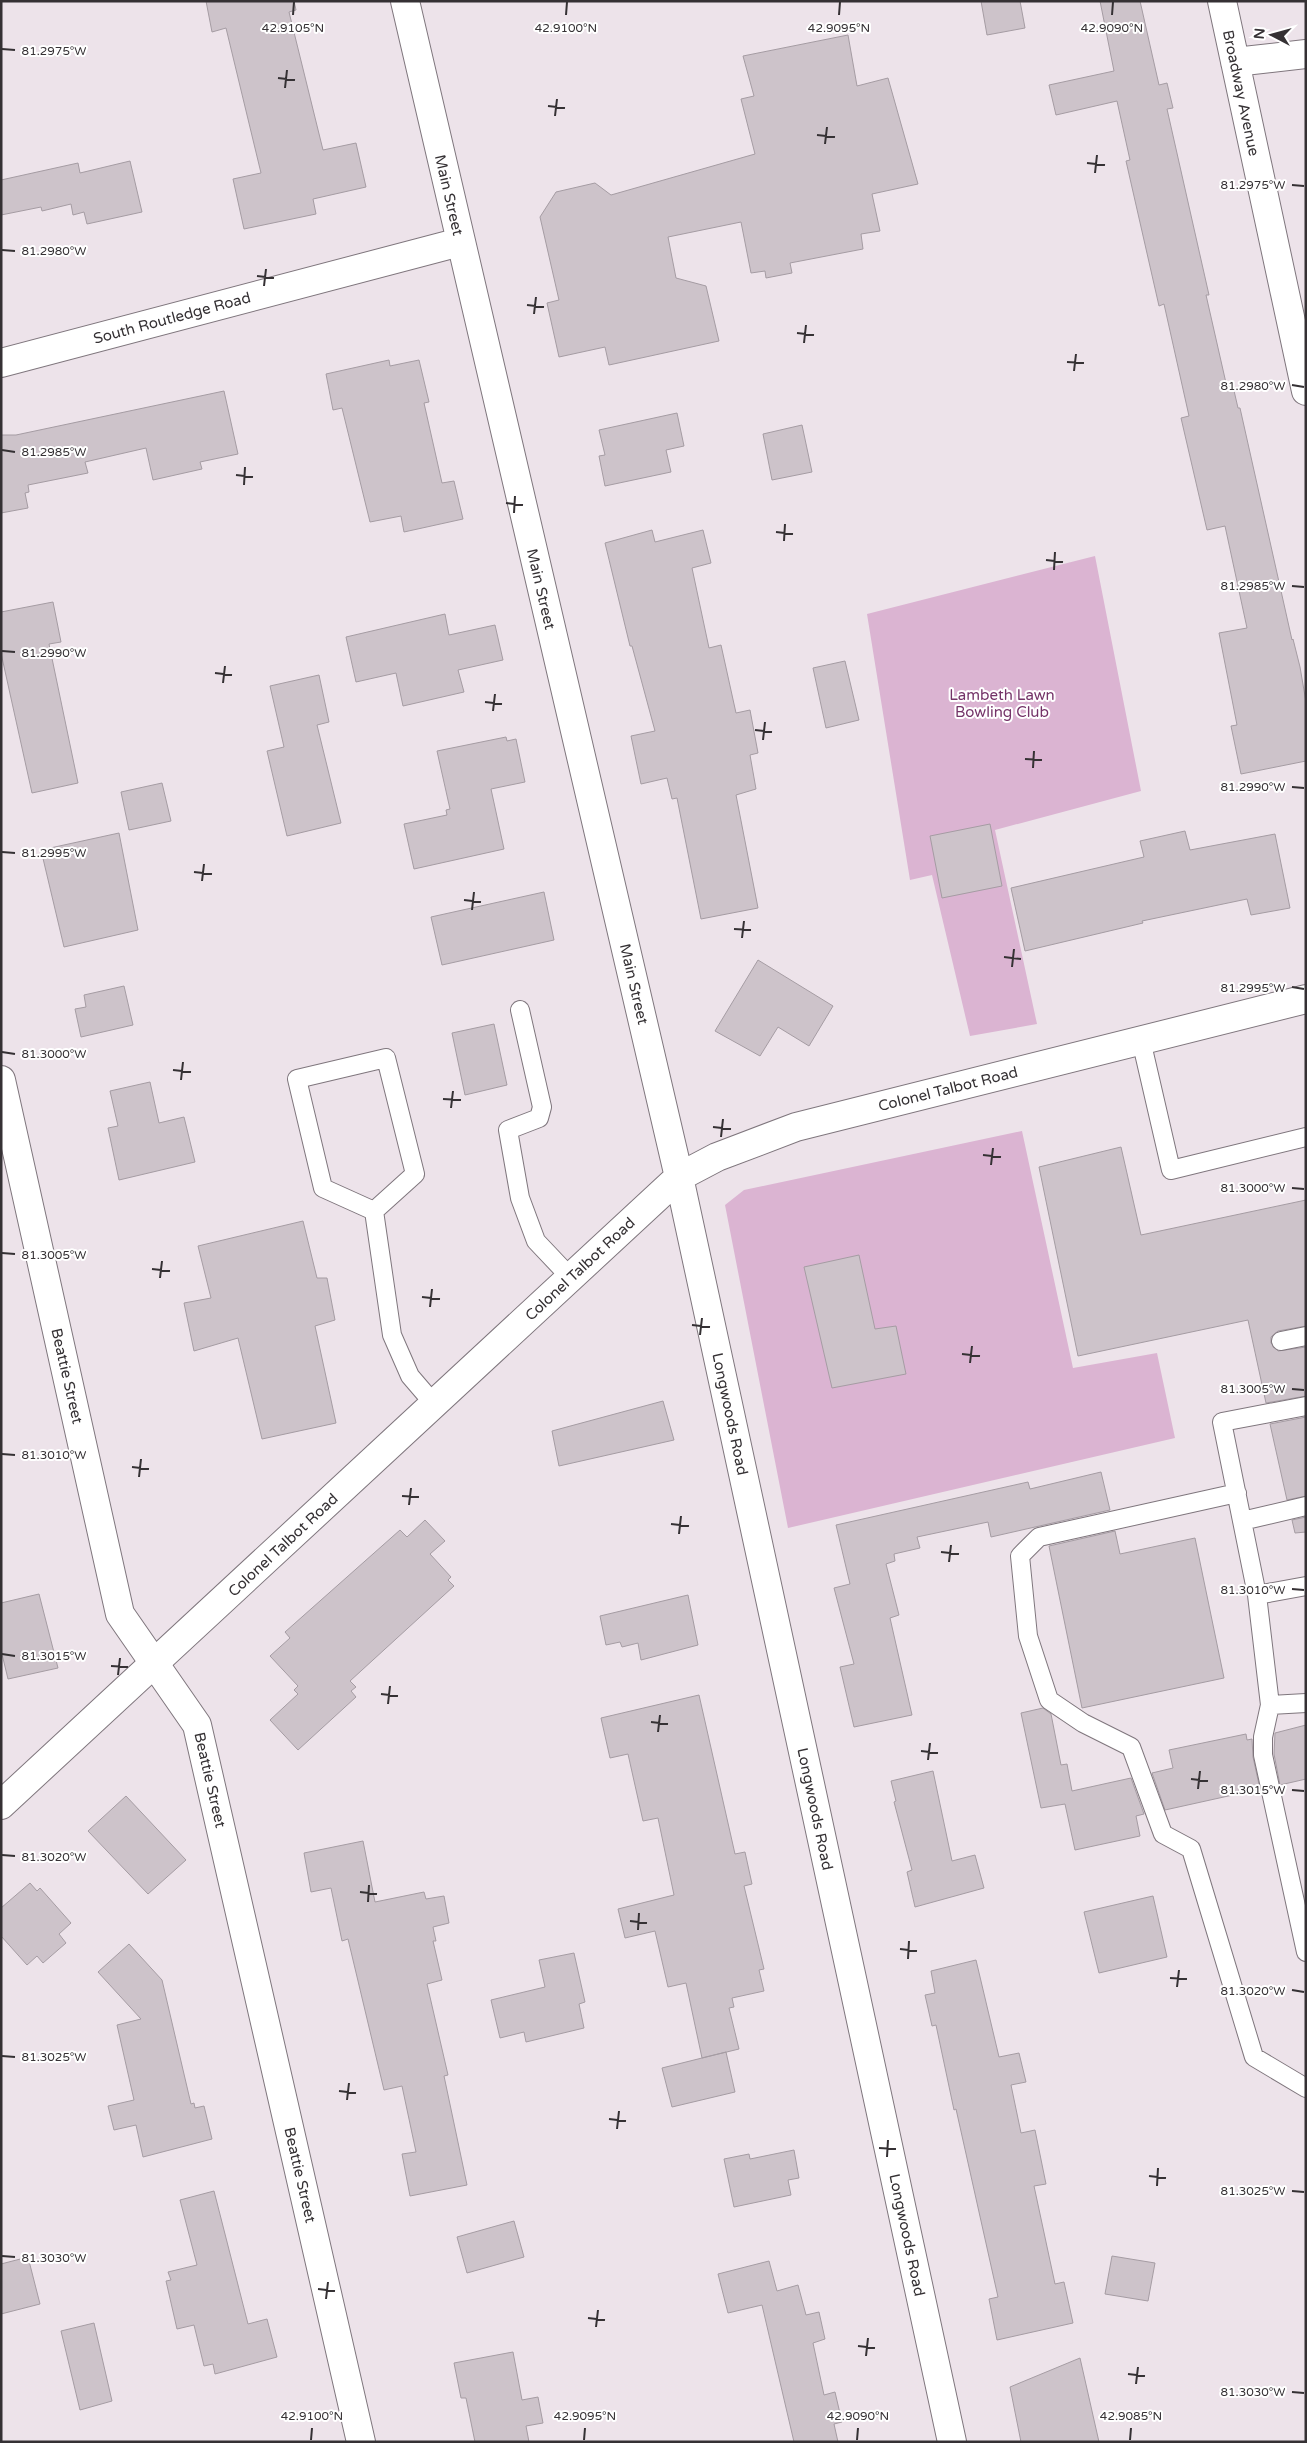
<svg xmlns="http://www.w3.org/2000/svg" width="1307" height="2443" font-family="'Varela Round',sans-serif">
<rect width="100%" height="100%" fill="#ede3ea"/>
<!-- green -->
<path fill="#dbb4d2" d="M 1095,556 L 1141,791 L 995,830 L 1037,1024 L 970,1036 L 932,875 L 910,880 L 867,614 Z
M 1022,1131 L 1073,1368 L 1157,1353 L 1175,1438 L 788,1528 L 725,1205 L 744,1190 Z"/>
<!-- building -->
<path fill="#cdc3ca" stroke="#a59ca3" d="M 206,1 L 294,1 L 296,10 L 289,12 L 323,150 L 356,143 L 366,187 L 313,199 L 316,214 L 244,229 L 233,179 L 261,173 L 226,28 L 212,32 Z
M 981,1 L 1020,1 L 1025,28 L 987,35 Z
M 1100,1 L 1140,1 L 1159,85 L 1167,83 L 1173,108 L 1167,109 L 1209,295 L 1206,295 L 1226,383 L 1232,382 L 1238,408 L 1240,408 L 1292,640 L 1293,639 L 1300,667 L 1306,702 L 1306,761 L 1241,774 L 1231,726 L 1237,725 L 1219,633 L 1247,628 L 1225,526 L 1207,530 L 1181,418 L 1189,416 L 1164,304 L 1159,306 L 1126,161 L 1130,160 L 1117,101 L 1056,115 L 1049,85 L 1114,71 Z
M 848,35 L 857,86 L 888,78 L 918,184 L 872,194 L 880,231 L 861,234 L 863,249 L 790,263 L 792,273 L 766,278 L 765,271 L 751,273 L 741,222 L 668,237 L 676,278 L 706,286 L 719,341 L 609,365 L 605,347 L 559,357 L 547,303 L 559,300 L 540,217 L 556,192 L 595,183 L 611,195 L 755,154 L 741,99 L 754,96 L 743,56 Z
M 130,161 L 142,212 L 87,224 L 84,212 L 73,215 L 71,204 L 42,211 L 41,207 L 1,215 L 1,180 L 78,163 L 80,173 Z
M 389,360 L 390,366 L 419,360 L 429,402 L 424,403 L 442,483 L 454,481 L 463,519 L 404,532 L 401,516 L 370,522 L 342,408 L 333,410 L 326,374 Z
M 224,391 L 238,454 L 200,462 L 202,469 L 153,480 L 146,448 L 85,462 L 88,473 L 28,485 L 29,492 L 25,493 L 28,508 L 1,513 L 1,435 L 16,435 Z
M 677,413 L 684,446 L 666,450 L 671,472 L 605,486 L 599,456 L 605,455 L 599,430 Z
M 802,425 L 812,472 L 772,480 L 763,434 Z
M 652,530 L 655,542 L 703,530 L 711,563 L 692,568 L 709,648 L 721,645 L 736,713 L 750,710 L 758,753 L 750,755 L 756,789 L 736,795 L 758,908 L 701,919 L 677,798 L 672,799 L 667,778 L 641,784 L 631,736 L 655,731 L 632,646 L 630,646 L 605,543 Z
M 53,602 L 61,642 L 49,644 L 78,783 L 32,793 L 1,653 L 1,612 Z
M 445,614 L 449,635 L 495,625 L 503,660 L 458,670 L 464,692 L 403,706 L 396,673 L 356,682 L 346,637 Z
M 845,661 L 859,720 L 826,728 L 813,668 Z
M 319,675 L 329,722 L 317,725 L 341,823 L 287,836 L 267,751 L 284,747 L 270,686 Z
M 506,737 L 507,741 L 516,739 L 525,782 L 491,789 L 504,849 L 414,869 L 404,824 L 447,815 L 446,810 L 450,809 L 437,751 Z
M 162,783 L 171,821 L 129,830 L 121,792 Z
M 990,824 L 1002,886 L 942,898 L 930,836 Z
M 1185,831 L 1190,850 L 1275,834 L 1290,908 L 1251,915 L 1247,899 L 1142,921 L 1143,923 L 1025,951 L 1011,888 L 1144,857 L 1140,841 Z
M 119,833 L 138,930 L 64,947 L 41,850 Z
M 544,892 L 554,940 L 442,965 L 431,917 Z
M 758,960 L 833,1006 L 809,1046 L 778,1027 L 760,1056 L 715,1031 Z
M 124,986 L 133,1025 L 81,1037 L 75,1009 L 86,1007 L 84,995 Z
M 494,1024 L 507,1085 L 465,1095 L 452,1033 Z
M 150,1082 L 159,1123 L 184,1117 L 195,1162 L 119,1180 L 108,1128 L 118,1126 L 110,1091 Z
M 1121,1147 L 1141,1235 L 1306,1200 L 1306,1326 L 1278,1331 L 1271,1337 L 1271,1343 L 1278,1351 L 1306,1347 L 1306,1396 L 1266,1403 L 1248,1320 L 1078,1356 L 1039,1167 Z
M 303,1221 L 317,1278 L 327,1278 L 335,1320 L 315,1326 L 336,1423 L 262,1439 L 238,1338 L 194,1351 L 184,1303 L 211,1298 L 198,1246 Z
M 859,1255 L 875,1329 L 896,1326 L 906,1374 L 832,1388 L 804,1267 Z
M 663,1401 L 674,1440 L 559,1466 L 552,1431 Z
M 1306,1417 L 1306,1496 L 1287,1500 L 1270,1424 Z
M 1101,1472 L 1110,1510 L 991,1537 L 988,1522 L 917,1537 L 920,1548 L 894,1554 L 895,1561 L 886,1564 L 899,1615 L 890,1618 L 912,1715 L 854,1727 L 840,1667 L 854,1664 L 834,1588 L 850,1584 L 836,1525 L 1028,1482 L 1030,1489 Z
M 1306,1517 L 1306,1532 L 1295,1533 L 1292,1520 Z
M 425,1520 L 445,1541 L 430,1554 L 451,1577 L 448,1580 L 454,1586 L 350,1681 L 356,1687 L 351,1691 L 356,1697 L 298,1750 L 270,1720 L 298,1694 L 294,1690 L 298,1686 L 270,1656 L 290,1638 L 285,1632 L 400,1530 L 407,1537 Z
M 1115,1531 L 1120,1554 L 1195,1538 L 1224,1678 L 1082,1708 L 1049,1546 Z
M 39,1594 L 58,1668 L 8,1679 L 1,1650 L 1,1603 Z
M 688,1595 L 698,1645 L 641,1660 L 638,1643 L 622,1647 L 620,1642 L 606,1645 L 600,1616 Z
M 699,1695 L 735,1854 L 745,1852 L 752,1884 L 744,1886 L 764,1969 L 759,1970 L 764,1991 L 732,1998 L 734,2007 L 729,2008 L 739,2049 L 702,2058 L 686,1983 L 668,1987 L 655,1931 L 625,1938 L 618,1909 L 674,1895 L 658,1818 L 643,1821 L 628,1754 L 610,1758 L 601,1718 Z
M 1043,1708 L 1051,1714 L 1061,1765 L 1067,1764 L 1072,1791 L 1131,1778 L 1144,1814 L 1136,1816 L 1140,1836 L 1075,1850 L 1065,1804 L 1041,1808 L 1021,1713 Z
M 1306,1725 L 1306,1779 L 1280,1785 L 1274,1754 L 1275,1733 Z
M 1246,1734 L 1247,1740 L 1252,1739 L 1253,1757 L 1260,1789 L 1165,1810 L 1152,1773 L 1173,1768 L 1169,1750 Z
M 933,1771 L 952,1861 L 975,1855 L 984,1888 L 915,1907 L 907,1872 L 912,1870 L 894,1802 L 896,1801 L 891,1781 Z
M 126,1796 L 186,1860 L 148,1894 L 88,1831 Z
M 363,1841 L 375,1902 L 424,1892 L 426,1899 L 444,1896 L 449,1923 L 433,1927 L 436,1941 L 433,1941 L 442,1980 L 427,1984 L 448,2075 L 444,2076 L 467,2185 L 410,2196 L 402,2154 L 416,2152 L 402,2086 L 384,2090 L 348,1939 L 342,1941 L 331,1888 L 311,1892 L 304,1853 Z
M 30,1883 L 37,1891 L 40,1888 L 71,1923 L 59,1934 L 66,1943 L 43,1963 L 37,1956 L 27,1965 L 1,1936 L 1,1908 Z
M 1153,1896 L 1167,1957 L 1099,1973 L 1084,1912 Z
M 129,1944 L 162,1980 L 191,2104 L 194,2103 L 195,2108 L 204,2106 L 212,2139 L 143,2157 L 136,2125 L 114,2130 L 108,2106 L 134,2100 L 117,2025 L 141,2019 L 98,1972 Z
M 574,1953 L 585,2002 L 579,2004 L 584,2028 L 526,2042 L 524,2032 L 500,2038 L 491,2000 L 545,1987 L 539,1960 Z
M 976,1960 L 999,2057 L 1019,2053 L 1026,2082 L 1011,2085 L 1021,2133 L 1035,2130 L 1046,2184 L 1034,2186 L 1055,2284 L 1064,2282 L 1073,2323 L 997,2340 L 989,2299 L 998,2297 L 956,2109 L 954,2110 L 936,2025 L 932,2026 L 925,1995 L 935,1993 L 931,1971 Z
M 726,2052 L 735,2092 L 672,2107 L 662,2068 Z
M 794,2150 L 799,2178 L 788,2180 L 791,2195 L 734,2207 L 724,2159 L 749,2154 L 750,2159 Z
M 214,2191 L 248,2324 L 267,2319 L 277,2357 L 215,2374 L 213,2364 L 204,2366 L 194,2325 L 177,2329 L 166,2281 L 171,2280 L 168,2272 L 197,2265 L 180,2200 Z
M 514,2221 L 524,2257 L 467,2273 L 457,2237 Z
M 1112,2256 L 1155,2263 L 1148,2301 L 1105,2294 Z
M 28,2257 L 40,2304 L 1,2314 L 1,2264 Z
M 769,2261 L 777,2291 L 798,2285 L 806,2315 L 819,2312 L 825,2339 L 813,2343 L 824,2395 L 835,2392 L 842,2422 L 834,2424 L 838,2442 L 794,2442 L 762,2305 L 728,2313 L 718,2274 Z
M 94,2323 L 112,2401 L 80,2410 L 61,2331 Z
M 513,2352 L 522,2400 L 538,2397 L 543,2423 L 526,2426 L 529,2442 L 475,2442 L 466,2398 L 461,2398 L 454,2363 Z
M 1080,2358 L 1099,2442 L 1021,2442 L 1010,2387 Z"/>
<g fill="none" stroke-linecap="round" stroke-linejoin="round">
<!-- lane casing -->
<g stroke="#7f767d" stroke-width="20">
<path id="lane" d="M 520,1010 L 542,1107 L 539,1118 L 508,1130 L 520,1198 L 536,1241 L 571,1278
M 1141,1040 L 1171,1170 L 1306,1137
M 374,1211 L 323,1188 L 297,1079 L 386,1058 L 415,1174 L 374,1211 L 392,1335 L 410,1376 L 434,1404
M 1281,1341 L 1306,1336
M 1306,1406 L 1222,1422 L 1257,1595 L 1270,1705 L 1306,1703
M 1237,1493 L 1039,1537 L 1020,1556 L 1028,1636 L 1049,1700 L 1083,1723 L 1131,1747 L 1163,1834 L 1191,1849 L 1254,2057 L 1306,2088
M 1242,1521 L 1306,1506
M 1257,1595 L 1306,1586
M 1270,1705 L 1263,1737 L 1263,1755 L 1306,1952"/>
</g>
<!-- street casing -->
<g stroke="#7f767d" stroke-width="30">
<path id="street" d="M 1222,1 L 1306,391
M 1235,62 L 1306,54
M 1,363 L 460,242
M 1,1080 L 120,1614 L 197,1725 L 361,2442"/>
</g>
<!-- secondary casing -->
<g stroke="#7f767d" stroke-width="30">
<path id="secondary" d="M 405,1 L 679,1177 L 952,2442
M 1,1805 L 679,1177 L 717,1157 L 796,1127 L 1306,999"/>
</g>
<!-- lane -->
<use href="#lane" stroke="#fff" stroke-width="18"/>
<!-- street -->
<use href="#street" stroke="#fff" stroke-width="28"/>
<!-- secondary -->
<use href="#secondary" stroke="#fff" stroke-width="28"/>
</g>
<!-- ticks -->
<path fill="none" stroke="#353134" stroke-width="2" d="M 293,15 L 294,2M 566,15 L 567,2M 839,15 L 840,2M 1112,15 L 1113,2M 2,49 L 15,50M 278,78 L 295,80M 285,88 L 287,70M 548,106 L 565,108M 555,116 L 557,99M 817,135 L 835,137M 825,144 L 827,127M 1087,163 L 1105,165M 1095,173 L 1097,155M 1292,185 L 1304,186M 2,250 L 15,251M 257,276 L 274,278M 264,286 L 266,269M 527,305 L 544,307M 534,314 L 536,297M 797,333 L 814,335M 804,343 L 806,325M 1067,362 L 1084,363M 1074,371 L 1076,354M 1292,385 L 1304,387M 2,450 L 15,452M 236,475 L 253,477M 244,485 L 245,467M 506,503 L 523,505M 514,513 L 515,496M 776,532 L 793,534M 784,541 L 785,524M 1046,560 L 1063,562M 1054,570 L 1055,552M 1292,586 L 1304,587M 2,651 L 15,652M 215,673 L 232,675M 223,683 L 225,666M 485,702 L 502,704M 493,711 L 495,694M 755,730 L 772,732M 763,740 L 765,722M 1025,759 L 1042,760M 1033,768 L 1034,751M 1292,787 L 1304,788M 2,852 L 15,853M 194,872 L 212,874M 202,881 L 204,864M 464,900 L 481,902M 472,910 L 474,892M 734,929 L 751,930M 742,938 L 744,921M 1004,957 L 1021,959M 1012,967 L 1014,949M 1292,987 L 1304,989M 2,1052 L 15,1054M 173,1070 L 191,1072M 181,1080 L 183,1062M 443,1099 L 461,1100M 451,1108 L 453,1091M 713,1127 L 731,1129M 721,1137 L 723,1119M 983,1155 L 1001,1157M 991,1165 L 993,1148M 1292,1188 L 1304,1189M 2,1253 L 15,1254M 152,1269 L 170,1271M 160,1278 L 162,1261M 422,1297 L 440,1299M 430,1307 L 432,1289M 692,1325 L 710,1327M 700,1335 L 702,1318M 962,1354 L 980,1356M 970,1363 L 972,1346M 1292,1389 L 1304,1390M 2,1454 L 15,1455M 132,1467 L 149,1469M 139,1477 L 141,1459M 402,1496 L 419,1497M 409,1505 L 411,1488M 671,1524 L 689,1526M 679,1534 L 681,1516M 941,1552 L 959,1554M 949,1562 L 951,1545M 1292,1589 L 1304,1590M 2,1654 L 15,1656M 111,1666 L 128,1667M 118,1675 L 120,1658M 381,1694 L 398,1696M 388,1704 L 390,1686M 651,1722 L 668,1724M 658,1732 L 660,1715M 921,1751 L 938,1753M 928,1760 L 930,1743M 1191,1779 L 1208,1781M 1198,1789 L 1200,1771M 1292,1790 L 1304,1791M 2,1855 L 15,1856M 360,1892 L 377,1894M 368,1902 L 369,1885M 630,1921 L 647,1923M 638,1930 L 639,1913M 900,1949 L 917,1951M 908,1959 L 909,1941M 1170,1978 L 1187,1979M 1177,1987 L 1179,1970M 1292,1990 L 1304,1992M 2,2056 L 15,2057M 339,2091 L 356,2093M 347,2100 L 349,2083M 609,2119 L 626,2121M 617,2129 L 619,2111M 879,2148 L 896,2149M 887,2157 L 888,2140M 1149,2176 L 1166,2178M 1157,2186 L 1158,2168M 1292,2191 L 1304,2192M 2,2256 L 15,2257M 318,2289 L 335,2291M 326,2299 L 328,2282M 588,2318 L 605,2320M 596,2327 L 598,2310M 858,2346 L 875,2348M 866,2356 L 868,2338M 1128,2374 L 1145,2376M 1136,2384 L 1138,2367M 1292,2392 L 1304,2393M 311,2440 L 312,2428M 584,2440 L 585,2428M 857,2440 L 858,2428M 1130,2440 L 1131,2428"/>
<g text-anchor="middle" stroke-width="4" stroke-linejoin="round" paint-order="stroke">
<!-- street labels -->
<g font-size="15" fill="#353134" stroke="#fff">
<text transform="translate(1241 93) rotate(78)" y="5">Broadway Avenue</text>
<text transform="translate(449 195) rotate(77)" y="5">Main Street</text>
<text transform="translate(172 318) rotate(-15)" y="5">South Routledge Road</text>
<text transform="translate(541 589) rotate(77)" y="5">Main Street</text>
<text transform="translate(634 984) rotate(77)" y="5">Main Street</text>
<text transform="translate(948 1089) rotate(-14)" y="5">Colonel Talbot Road</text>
<text transform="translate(580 1269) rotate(-43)" y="5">Colonel Talbot Road</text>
<text transform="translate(67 1376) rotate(77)" y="5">Beattie Street</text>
<text transform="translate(730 1414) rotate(78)" y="5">Longwoods Road</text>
<text transform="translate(283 1545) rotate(-43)" y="5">Colonel Talbot Road</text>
<text transform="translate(210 1780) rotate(77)" y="5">Beattie Street</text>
<text transform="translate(815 1809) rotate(78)" y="5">Longwoods Road</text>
<text transform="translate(300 2175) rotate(77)" y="5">Beattie Street</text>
<text transform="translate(907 2235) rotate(78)" y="5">Longwoods Road</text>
</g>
<!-- park labels -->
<g font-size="15" fill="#743368" stroke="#fff">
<text x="1002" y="700">Lambeth Lawn<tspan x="1002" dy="17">Bowling Club</tspan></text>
</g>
</g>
<g font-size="12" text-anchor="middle" fill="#353134" stroke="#fff" stroke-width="4" stroke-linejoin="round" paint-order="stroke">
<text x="293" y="32">42.9105°N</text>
<text x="566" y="32">42.9100°N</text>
<text x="839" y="32">42.9095°N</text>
<text x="1112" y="32">42.9090°N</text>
<text x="54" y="55">81.2975°W</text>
<text x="1253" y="189">81.2975°W</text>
<text x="54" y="255">81.2980°W</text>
<text x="1253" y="390">81.2980°W</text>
<text x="54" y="456">81.2985°W</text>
<text x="1253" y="590">81.2985°W</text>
<text x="54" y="657">81.2990°W</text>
<text x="1253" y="791">81.2990°W</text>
<text x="54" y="857">81.2995°W</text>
<text x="1253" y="992">81.2995°W</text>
<text x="54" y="1058">81.3000°W</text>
<text x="1253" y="1192">81.3000°W</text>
<text x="54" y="1259">81.3005°W</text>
<text x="1253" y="1393">81.3005°W</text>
<text x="54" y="1459">81.3010°W</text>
<text x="1253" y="1594">81.3010°W</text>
<text x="54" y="1660">81.3015°W</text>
<text x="1253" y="1794">81.3015°W</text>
<text x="54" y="1861">81.3020°W</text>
<text x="1253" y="1995">81.3020°W</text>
<text x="54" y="2061">81.3025°W</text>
<text x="1253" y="2195">81.3025°W</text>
<text x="54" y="2262">81.3030°W</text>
<text x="1253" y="2396">81.3030°W</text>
<text x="312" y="2420">42.9100°N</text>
<text x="585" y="2420">42.9095°N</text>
<text x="858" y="2420">42.9090°N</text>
<text x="1131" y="2420">42.9085°N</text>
</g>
<!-- border -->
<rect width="1307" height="2443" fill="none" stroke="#353134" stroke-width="5"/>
<!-- north arrow -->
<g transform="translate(1272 35) rotate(276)" stroke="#ffffff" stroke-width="4" paint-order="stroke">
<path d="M0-4L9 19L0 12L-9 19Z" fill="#353134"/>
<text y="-8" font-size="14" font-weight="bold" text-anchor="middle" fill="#353134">N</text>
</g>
</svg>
